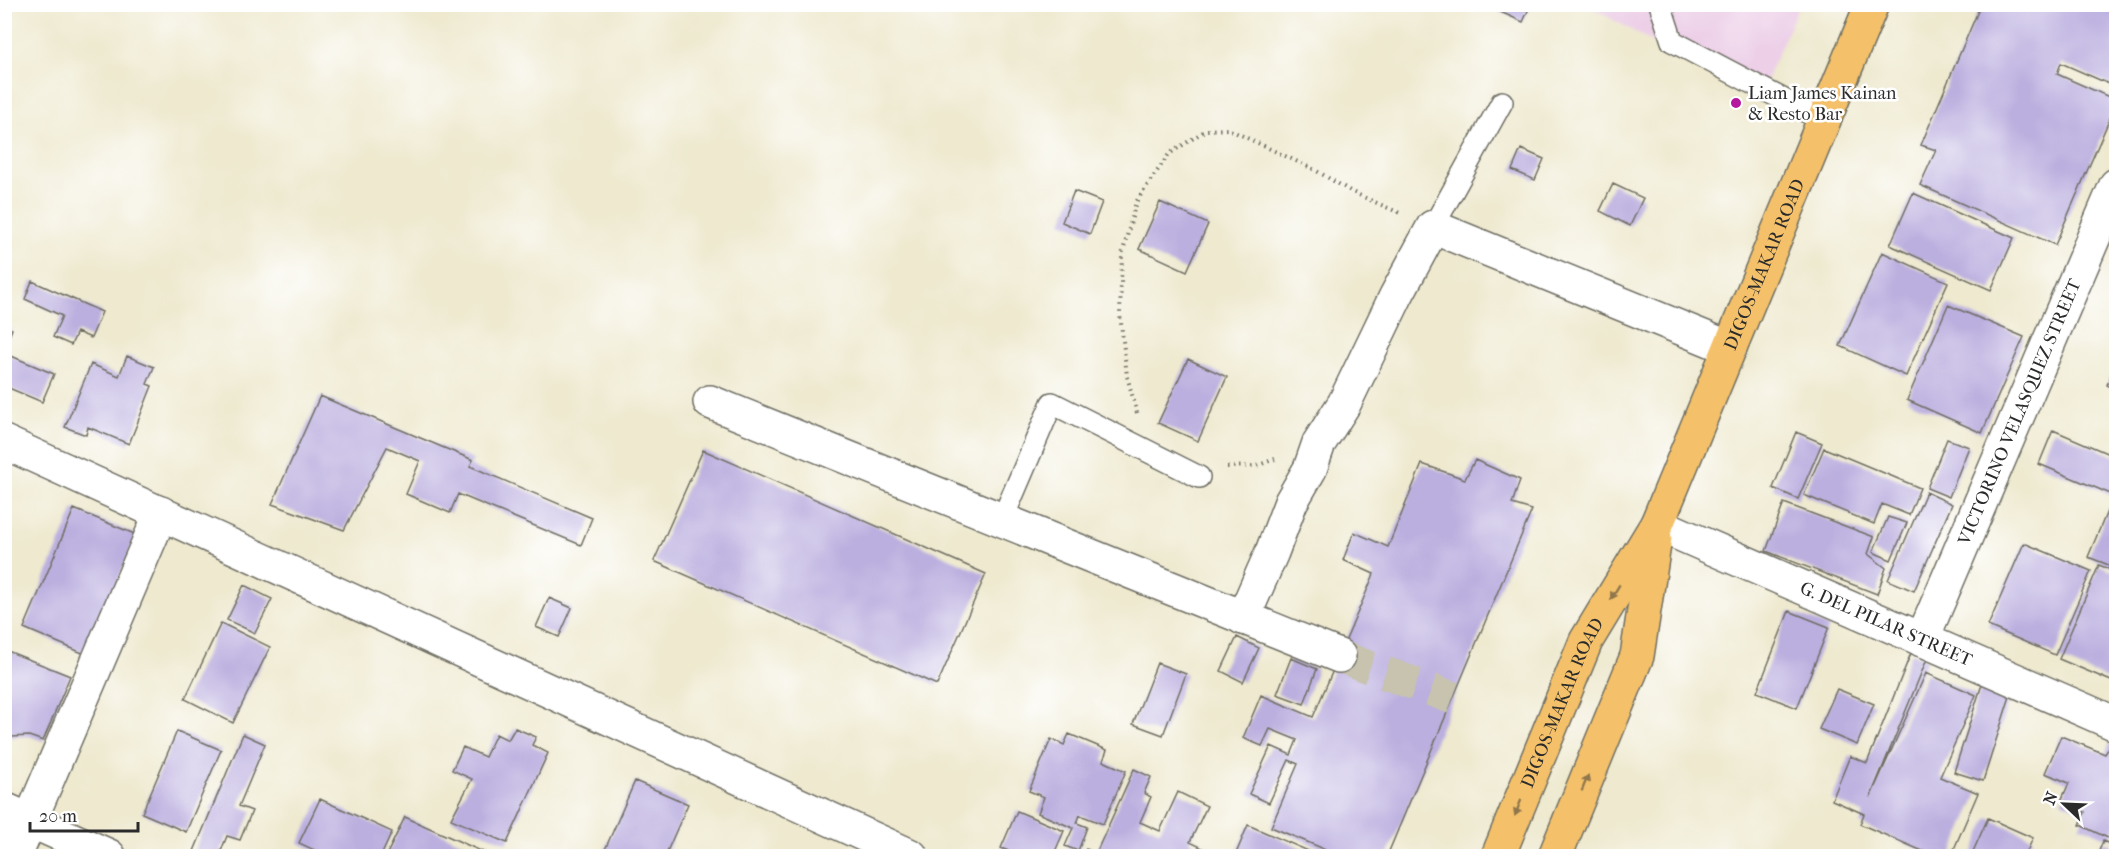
<svg xmlns="http://www.w3.org/2000/svg" width="2121" height="861" font-family="'IM FELL French Canon',serif">
<rect width="100%" height="100%" fill="#fff"/>
<filter id="ink" filterUnits="userSpaceOnUse"><feTurbulence type="fractalNoise" baseFrequency=".0167" numOctaves="2"/><feDisplacementMap in="SourceGraphic" scale="12" xChannelSelector="R" yChannelSelector="G"/><feConvolveMatrix kernelMatrix="1 2 1 2 8 2 1 2 1" color-interpolation-filters="sRGB"/></filter>
<filter id="wash" filterUnits="userSpaceOnUse"><feTurbulence type="fractalNoise" baseFrequency=".008" numOctaves="4" result="noise"/><feDisplacementMap in="SourceGraphic" scale="24" xChannelSelector="R" yChannelSelector="G"/><feGaussianBlur stdDeviation="1.35" result="paint"/><feColorMatrix in="noise" values="0 0 0 0 0 0 0 0 0 0 0 0 0 0 0 0 0 1.4 0 .05"/><feComposite in="paint" operator="in"/></filter>
<g filter="url(#wash)">
<rect width="100%" height="100%" fill="#eee9cf"/>
<!-- built -->
<path fill="#edd0e8" d="M 1587,5 L 1799,5 L 1757,101 Z"/>
<g id="blocks">
<!-- building -->
<path fill="#bbafdf" d="M 1498,4 L 1531,4 L 1523,22 L 1496,10 Z
M 1981,4 L 2116,4 L 2116,87 L 2061,63 L 2057,74 L 2116,100 L 2116,104 L 2055,245 L 1920,185 L 1936,150 L 1921,145 Z
M 1521,149 L 1544,159 L 1535,180 L 1512,170 Z
M 1613,184 L 1643,198 L 1630,226 L 1600,211 Z
M 1074,191 L 1102,202 L 1090,234 L 1062,222 Z
M 1913,193 L 2014,238 L 1991,290 L 1890,245 Z
M 1160,202 L 1208,224 L 1187,271 L 1139,249 Z
M 1882,252 L 1948,282 L 1906,376 L 1840,346 Z
M 32,281 L 102,312 L 91,338 L 77,332 L 71,345 L 53,337 L 62,316 L 25,299 Z
M 1948,305 L 2024,337 L 1982,433 L 1907,400 Z
M 4,327 L 12,329 L 5,347 L 4,347 Z
M 4,353 L 54,374 L 42,402 L 4,386 Z
M 127,356 L 154,367 L 147,384 L 152,386 L 129,444 L 88,427 L 86,435 L 65,427 L 91,364 L 119,376 Z
M 1188,359 L 1227,377 L 1198,441 L 1158,423 Z
M 2116,362 L 2116,390 L 2107,385 Z
M 320,396 L 473,460 L 470,466 L 592,518 L 581,545 L 458,494 L 450,513 L 406,494 L 420,461 L 387,447 L 344,530 L 272,504 Z
M 2053,430 L 2116,457 L 2116,485 L 2113,495 L 2039,464 Z
M 1796,432 L 1822,443 L 1798,499 L 1773,488 Z
M 1947,439 L 1969,447 L 1949,497 L 1927,488 Z
M 1824,448 L 1920,488 L 1909,515 L 1882,504 L 1874,524 L 1804,495 Z
M 703,450 L 986,574 L 937,685 L 654,561 Z
M 1475,460 L 1520,480 L 1512,504 L 1532,510 L 1387,856 L 1341,856 L 1271,827 L 1298,764 L 1289,760 L 1269,803 L 1249,794 L 1271,746 L 1291,755 L 1297,740 L 1270,729 L 1262,746 L 1243,738 L 1261,695 L 1313,717 L 1374,574 L 1343,560 L 1354,532 L 1388,547 L 1422,464 L 1465,479 Z
M 1926,492 L 1952,504 L 1914,591 L 1888,580 Z
M 1784,503 L 1874,537 L 1868,554 L 1886,568 L 1877,594 L 1766,551 Z
M 74,509 L 137,535 L 87,655 L 24,628 Z
M 2108,509 L 2116,513 L 2116,561 L 2114,567 L 2088,557 Z
M 1888,517 L 1907,523 L 1891,560 L 1873,552 Z
M 2024,543 L 2091,571 L 2055,655 L 1988,626 Z
M 2099,565 L 2116,572 L 2116,683 L 2059,659 Z
M 244,585 L 272,599 L 255,633 L 227,620 Z
M 549,598 L 572,608 L 559,637 L 536,627 Z
M 1789,611 L 1829,627 L 1797,708 L 1757,692 Z
M 221,623 L 270,647 L 233,723 L 185,699 Z
M 1237,637 L 1259,648 L 1243,682 L 1221,671 Z
M 5,650 L 70,676 L 43,741 L 29,736 L 11,737 L 4,734 Z
M 1911,653 L 1927,659 L 1870,798 L 1926,673 L 1976,695 L 1940,777 L 1978,793 L 1951,856 L 1934,856 L 1860,824 L 1864,814 L 1832,800 L 1850,756 L 1867,763 Z
M 1291,658 L 1317,669 L 1304,704 L 1277,694 Z
M 1157,663 L 1186,674 L 1163,735 L 1133,724 Z
M 1983,681 L 2012,690 L 1983,781 L 1954,772 Z
M 1837,689 L 1874,704 L 1857,745 L 1819,729 Z
M 515,728 L 536,737 L 532,745 L 548,753 L 507,843 L 451,819 L 472,779 L 452,770 L 463,747 L 485,757 L 496,734 L 508,740 Z
M 177,731 L 221,750 L 186,832 L 142,813 Z
M 243,734 L 265,744 L 239,806 L 252,811 L 240,840 L 227,836 L 219,856 L 192,856 Z
M 1069,734 L 1107,750 L 1103,761 L 1126,771 L 1103,824 L 1080,815 L 1077,823 L 1087,827 L 1078,851 L 1065,846 L 1073,828 L 1038,813 L 1044,797 L 1029,791 L 1051,739 L 1064,745 Z
M 2061,736 L 2105,754 L 2110,743 L 2116,746 L 2116,824 L 2110,839 L 2080,825 L 2085,812 L 2061,801 L 2069,783 L 2045,773 Z
M 1134,769 L 1151,777 L 1144,793 L 1151,797 L 1140,822 L 1160,831 L 1178,792 L 1207,806 L 1190,842 L 1215,854 L 1214,856 L 1082,856 L 1086,849 L 1096,853 Z
M 635,781 L 688,804 L 665,856 L 608,856 L 603,854 Z
M 320,799 L 392,832 L 381,856 L 327,856 L 299,843 Z
M 1017,811 L 1064,831 L 1053,856 L 1021,856 L 1001,848 Z
M 405,817 L 492,856 L 386,856 Z
M 1988,818 L 2033,838 L 2025,856 L 1971,856 Z
M 1248,825 L 1320,856 L 1235,856 Z
M 2103,841 L 2116,847 L 2116,856 L 2097,856 Z"/>
</g>
</g>
<g filter="url(#ink)">
<use href="#blocks" fill-opacity="0" stroke="#6f6e64" stroke-width="1.5"/>
<g fill="none" stroke-linecap="round" stroke-linejoin="round">
<!-- minor-tunnel -->
<path stroke="#c7c3ae" stroke-width="33" stroke-dasharray="33 16" stroke-linecap="butt" d="M 1339,656 L 1453,698"/>
<!-- service casing -->
<g stroke="#6f6e64" stroke-width="24">
<path id="service" d="M 1660,4 L 1672,41 L 1824,121
M 1433,227 L 1502,102
M 1002,520 L 1052,403 L 1199,477"/>
</g>
<!-- minor casing -->
<g stroke="#6f6e64" stroke-width="36">
<g id="minor">
<path d="M 710,402 L 1339,656"/>
<path d="M 4,442 L 911,856"/>
<path id="s1" d="M 1657,524 L 2116,724"/>
<path d="M 1243,618 L 1272,552 L 1291,502 L 1310,469 L 1319,443 L 1344,404 L 1396,296 L 1433,227 L 1730,348"/>
<path id="s2" d="M 1922,640 L 2116,185"/>
<path d="M 4,809 L 109,856"/>
<path d="M 15,856 L 161,513"/>
</g>
</g>
<!-- primary casing -->
<g stroke="#6f6e64" stroke-width="36">
<g id="primary">
<path id="s3" d="M 1498,856 L 1586,641 L 1657,524 L 1872,4"/>
<path d="M 1555,856 L 1637,656 L 1655,538"/>
</g>
</g>
<!-- path -->
<path stroke="#6f6e64" stroke-width="4" stroke-dasharray="1.5 4.5" stroke-linecap="butt" d="M 1137,413 L 1127,376 L 1120,314 L 1122,255 L 1136,202 L 1169,154 L 1206,130 L 1228,129 L 1315,170 L 1352,192 L 1402,214
M 1227,467 L 1256,466 L 1275,459"/>
<!-- service -->
<use href="#service" stroke="#fff" stroke-width="21"/>
<!-- minor -->
<use href="#minor" stroke="#fff" stroke-width="33"/>
<!-- primary -->
<use href="#primary" stroke="#f4c16b" stroke-width="33"/>
</g>
<!-- one-way arrows -->
<defs><path id="oneway-solid" d="M-6-.8H1V-3.2L6.5 0L1 3.2V.8H-6Z" transform="scale(1.5)"/></defs>
<g fill="#90764b">
<use href="#oneway-solid" transform="translate(1615 592) rotate(121)"/>
<use href="#oneway-solid" transform="translate(1585 783) rotate(-68)"/>
<use href="#oneway-solid" transform="translate(1518 808) rotate(112)"/>
</g>
</g>
<!-- markers -->
<circle fill="#b5179e" stroke="#fff" stroke-width="2" cx="1736" cy="103" r="6"/>
<g text-anchor="middle" stroke-width="5" stroke-linejoin="round" paint-order="stroke">
<!-- poi labels -->
<g font-size="18" fill="#2b2b2b" stroke="#fff" text-anchor="start">
<text x="1748" y="99">Liam James Kainan<tspan x="1748" dy="21">&amp; Resto Bar</tspan></text>
</g>
<!-- street labels -->
<g font-size="18" fill="#2b2b2b" stroke="#fff">
<text dy="6" stroke="none"><textPath href="#s3" startOffset="650">DIGOS-MAKAR ROAD</textPath></text>
<text dy="6" stroke="none"><textPath href="#s2" startOffset="248">VICTORINO VELASQUEZ STREET</textPath></text>
<text dy="6" stroke="none"><textPath href="#s1" startOffset="250">G. DEL PILAR STREET</textPath></text>
<text dy="6" stroke="none"><textPath href="#s3" startOffset="166">DIGOS-MAKAR ROAD</textPath></text>
</g>
</g>
<!-- margin -->
<rect width="2121" height="861" fill="none" stroke="#fff" stroke-width="24"/>
<!-- north arrow -->
<g transform="translate(2064 804) rotate(293)" stroke="#ffffff" stroke-width="4.5" paint-order="stroke">
<path d="M0-4.5L10 22L0 15L-10 22Z" fill="#2b2b2b"/>
<text y="-9" font-size="16" font-weight="bold" text-anchor="middle" fill="#2b2b2b">N</text>
</g>
<!-- scale -->
<path d="M30 822v9h108v-9" fill="none" stroke="#2b2b2b" stroke-width="3"/>
<text x="39" y="822" font-size="18" fill="#2b2b2b" stroke="#ffffff" stroke-width="4.5" paint-order="stroke">20 m</text>
</svg>
